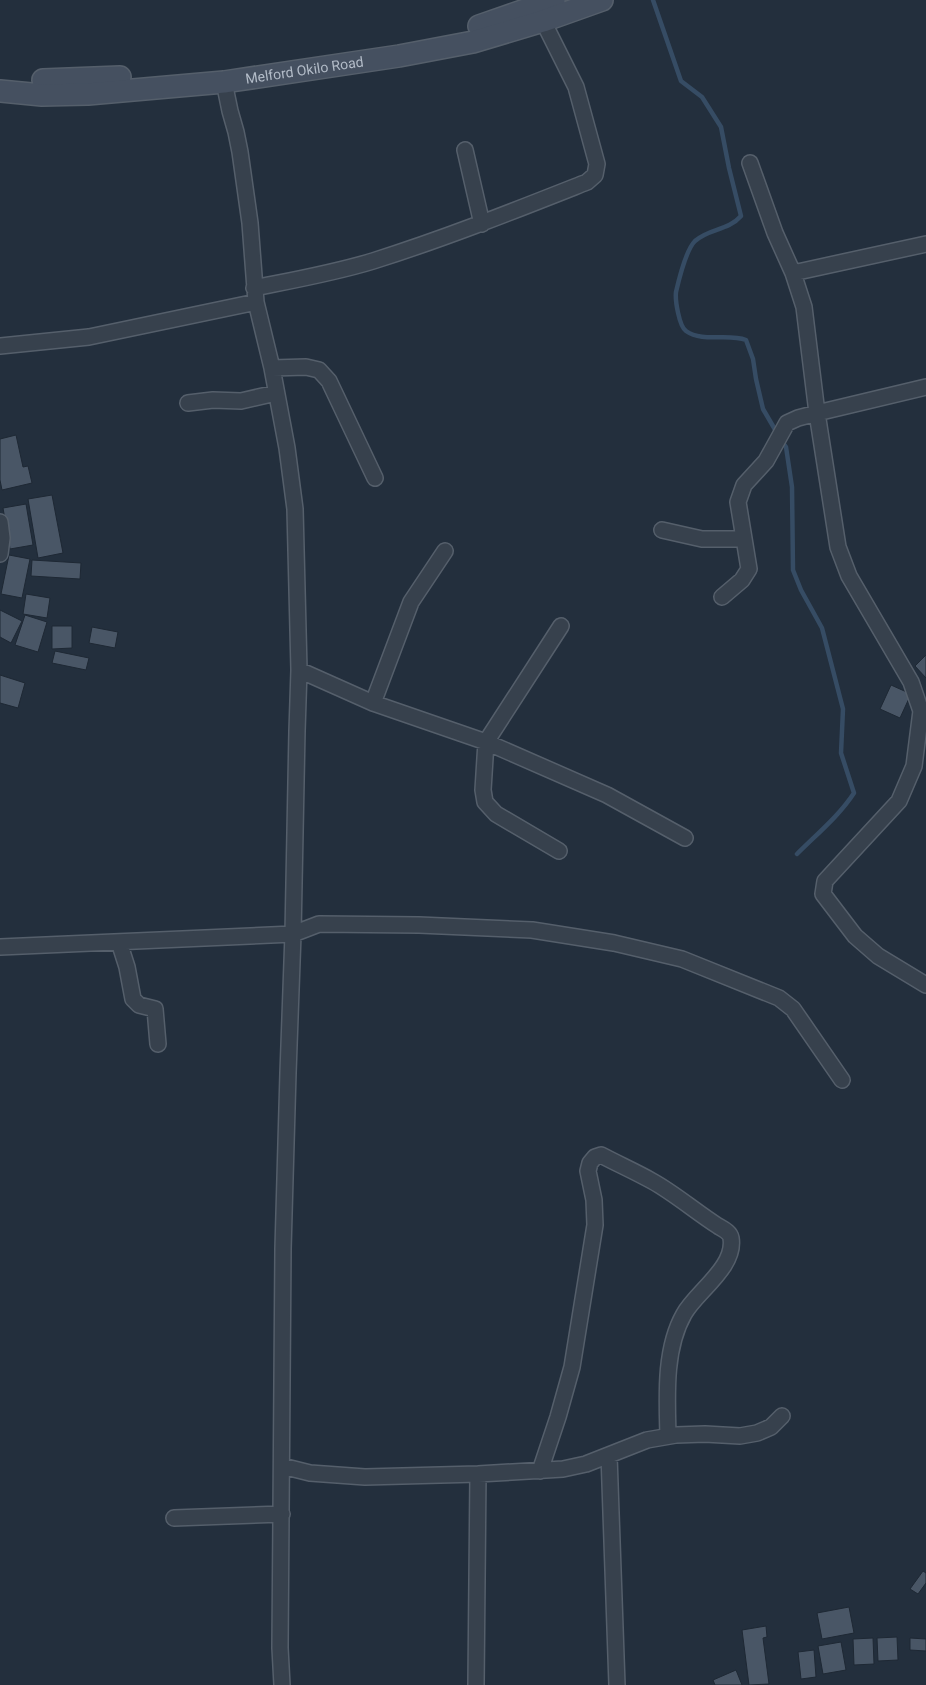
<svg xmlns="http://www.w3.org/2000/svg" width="926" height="1685" font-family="Roboto,sans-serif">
<rect width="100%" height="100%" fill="#232f3d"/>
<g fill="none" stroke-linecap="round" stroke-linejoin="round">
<!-- stream -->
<path stroke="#364c64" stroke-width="4.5" d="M 653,0 L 681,81 L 702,97 L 721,127 L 729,168 L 741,216 C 728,231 709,228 695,241 C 686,250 679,279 676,292 C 675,300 679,326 686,331 C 703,343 728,333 746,340 L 753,359 L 756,379 L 763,409 L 777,433
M 781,440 L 786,447 L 792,487 L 793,570 L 801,590 L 822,628 L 843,709 L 841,753 L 854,793 C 839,816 817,834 797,854"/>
</g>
<!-- building -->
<path fill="#495666" stroke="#1e2834" d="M 16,435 L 23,467 L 28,466 L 32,483 L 2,490 L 0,480 L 0,439 Z
M 52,495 L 63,553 L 38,558 L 28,499 Z
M 26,504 L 33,545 L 10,549 L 3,508 Z
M 9,555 L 30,559 L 22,598 L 1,594 Z
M 32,560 L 81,563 L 80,579 L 31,576 Z
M 26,594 L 50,598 L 47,618 L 23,614 Z
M 0,610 L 22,621 L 11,643 L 0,637 Z
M 25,615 L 47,622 L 38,652 L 15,645 Z
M 52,626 L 72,626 L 72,648 L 52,649 Z
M 92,627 L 118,632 L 115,648 L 89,643 Z
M 55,651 L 89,658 L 86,670 L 52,663 Z
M 926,655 L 926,678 L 915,666 Z
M 0,675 L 25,683 L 18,708 L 0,703 Z
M 891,685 L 911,694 L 900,718 L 880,709 Z
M 923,1571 L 926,1573 L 926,1583 L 918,1594 L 910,1589 Z
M 849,1607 L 854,1633 L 822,1639 L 817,1613 Z
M 766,1626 L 767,1637 L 763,1638 L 769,1684 L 749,1685 L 742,1630 Z
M 897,1637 L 898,1660 L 878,1661 L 877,1638 Z
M 873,1638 L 874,1664 L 854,1665 L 853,1639 Z
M 910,1638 L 926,1639 L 926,1651 L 910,1650 Z
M 841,1642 L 846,1670 L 823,1674 L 818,1646 Z
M 814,1650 L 816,1677 L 801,1679 L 798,1652 Z
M 736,1670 L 742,1685 L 715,1685 L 713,1680 Z"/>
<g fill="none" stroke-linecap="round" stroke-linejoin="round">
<!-- minor casing -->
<g stroke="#555f6b" stroke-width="18">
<path id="minor" d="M 224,82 L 230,111 L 236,132 L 240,152 L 250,223 L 256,302 L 272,368 L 287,448 L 295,509 L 299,670 L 297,731 L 293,934 L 288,1073 L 283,1249 L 280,1648 L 282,1685
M 465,150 L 482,224
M 750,163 L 775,233 L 793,273 L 804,307 L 817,413 L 838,547 L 849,576 L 911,682 L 921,711 L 914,766 L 899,801 L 825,881 L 823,894 L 855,936 L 878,956 L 926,985
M 793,273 L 926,244
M 254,288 C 294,280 334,273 373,261 C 446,238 516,210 587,182 L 595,175 L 597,164 L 576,87 L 543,21
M 0,346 L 89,337 L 256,302
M 272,368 L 306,367 L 319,370 L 329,381 L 375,478
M 188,403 L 213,400 L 241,401 L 276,393
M 0,522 L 2,538 L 0,554
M 662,530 L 702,539 L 744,539
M 722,597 L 742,580 L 749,569 L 738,502 L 744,485 L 766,461 L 787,423 L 798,418 L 817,413 L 926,387
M 299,670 L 373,703 L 486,742 L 607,795 L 685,838
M 373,703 L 411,602 L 445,551
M 559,851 L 496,814 L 485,802 L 483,790 L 486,742 L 561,626
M 119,942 L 127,967 L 133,999 L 139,1005 L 155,1009 L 158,1044
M 0,947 L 293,934 L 319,924 L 419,925 L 532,930 L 614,943 L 682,959 L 779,998 L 793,1009 L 842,1080
M 609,1455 L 617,1685
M 282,1466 L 310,1473 L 365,1477 L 478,1474 L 563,1469 L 586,1464 L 647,1440 L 676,1435 L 705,1434 L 740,1436 L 757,1433 L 771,1427 L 782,1416
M 540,1471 L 558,1417 L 572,1367 L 595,1225 L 594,1200 L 588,1171 L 590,1163 L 595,1157 L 601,1155 C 618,1164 636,1172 652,1181 C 674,1193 696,1212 718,1226 C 723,1229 730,1232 731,1238 C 736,1267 696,1292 684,1314 C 664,1349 667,1397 668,1436
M 174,1518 L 282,1514
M 476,1685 L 478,1474"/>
</g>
<!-- secondary casing -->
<g stroke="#555f6b" stroke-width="24">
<g id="secondary">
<path d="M 479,26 L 554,0"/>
<path d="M 43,80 L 120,77"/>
<path id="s1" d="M 0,91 L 42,95 L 88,94 L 224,82 L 399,56 L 473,42 L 543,21 L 602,0"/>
</g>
</g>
<!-- minor -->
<use href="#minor" stroke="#37414d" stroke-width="15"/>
<!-- secondary -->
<use href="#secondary" stroke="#455060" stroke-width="21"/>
</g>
<g text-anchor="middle" stroke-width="5" stroke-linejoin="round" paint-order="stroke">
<!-- street labels -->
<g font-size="14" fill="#b3bcc8" stroke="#1c2632">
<text dy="5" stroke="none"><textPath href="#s1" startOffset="306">Melford Okilo Road</textPath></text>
</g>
</g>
</svg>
